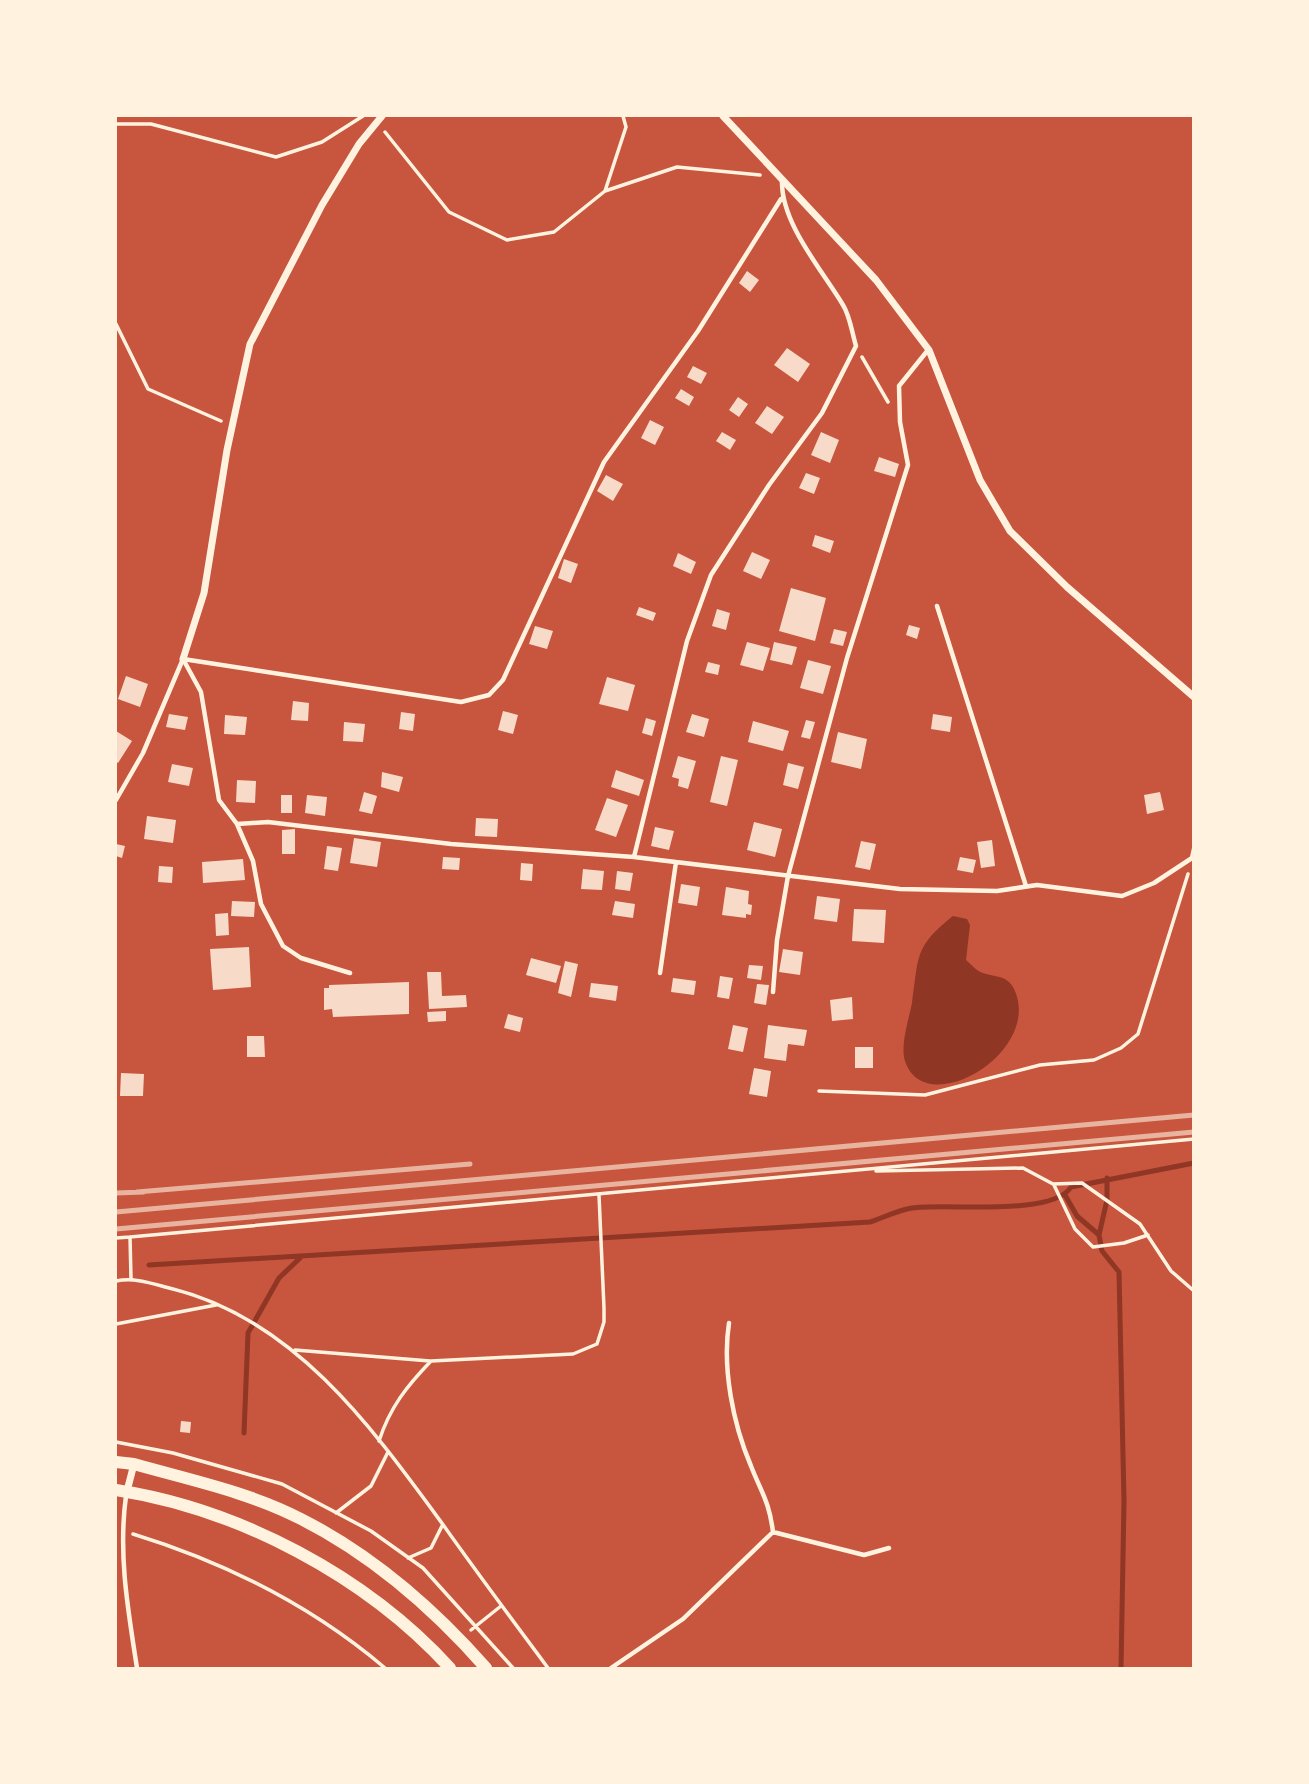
<svg xmlns="http://www.w3.org/2000/svg" width="1309" height="1784" font-family="'DejaVu Sans',sans-serif">
<rect width="100%" height="100%" fill="#c8553d"/>
<!-- water -->
<path fill="#8f3625" d="M 953,916 L 967,919 L 970,925 L 966,960 C 971,964 976,971 983,973 C 994,977 1008,975 1014,989 C 1044,1052 925,1122 905,1061 C 900,1046 909,1018 912,1003 C 919,956 914,947 953,916 Z"/>
<g fill="none" stroke-linecap="round" stroke-linejoin="round">
<!-- stream -->
<path stroke="#8f3625" stroke-width="5" d="M 1065,1195 L 1077,1216 L 1099,1235 L 1102,1251 L 1119,1272 L 1124,1501 L 1121,1668
M 1099,1235 L 1107,1200 L 1107,1178
M 149,1265 L 870,1222 C 883,1218 898,1210 912,1208 C 947,1203 1052,1217 1071,1187 L 1194,1163
M 244,1433 L 248,1333 L 279,1278 L 300,1258"/>
</g>
<!-- building -->
<path fill="#f7dbc8" d="M 747,271 L 759,280 L 750,292 L 739,283 Z
M 787,348 L 810,364 L 798,382 L 774,365 Z
M 693,366 L 707,373 L 701,384 L 687,377 Z
M 681,389 L 694,397 L 689,406 L 675,398 Z
M 738,397 L 748,404 L 739,417 L 729,410 Z
M 767,406 L 784,417 L 772,434 L 755,423 Z
M 650,420 L 664,427 L 655,445 L 641,438 Z
M 722,432 L 736,440 L 730,450 L 716,441 Z
M 821,432 L 839,440 L 830,463 L 811,455 Z
M 879,457 L 899,464 L 895,477 L 874,471 Z
M 806,473 L 820,478 L 814,494 L 799,488 Z
M 606,475 L 623,484 L 613,501 L 597,491 Z
M 815,535 L 834,541 L 830,553 L 812,546 Z
M 752,552 L 770,560 L 761,579 L 743,571 Z
M 678,553 L 696,562 L 691,574 L 673,566 Z
M 564,559 L 578,564 L 571,583 L 558,578 Z
M 791,588 L 826,598 L 815,641 L 779,631 Z
M 639,607 L 656,613 L 653,621 L 636,615 Z
M 717,609 L 730,613 L 726,630 L 712,626 Z
M 909,625 L 920,628 L 917,639 L 906,635 Z
M 535,626 L 553,631 L 547,649 L 529,644 Z
M 834,629 L 847,632 L 843,646 L 830,643 Z
M 747,642 L 770,648 L 763,671 L 740,665 Z
M 774,642 L 797,647 L 792,665 L 770,660 Z
M 808,660 L 831,666 L 823,694 L 800,688 Z
M 708,662 L 720,665 L 718,675 L 705,672 Z
M 126,676 L 148,684 L 140,707 L 118,699 Z
M 607,677 L 635,685 L 628,711 L 599,704 Z
M 293,701 L 309,703 L 308,721 L 291,720 Z
M 503,711 L 518,715 L 513,734 L 498,730 Z
M 401,712 L 415,714 L 413,731 L 399,729 Z
M 169,714 L 188,717 L 185,730 L 166,727 Z
M 692,714 L 709,719 L 704,737 L 686,732 Z
M 933,714 L 952,717 L 950,732 L 931,729 Z
M 225,715 L 247,717 L 245,735 L 224,734 Z
M 646,718 L 656,721 L 652,736 L 642,733 Z
M 806,720 L 815,722 L 810,739 L 801,737 Z
M 753,721 L 789,731 L 783,751 L 748,742 Z
M 344,722 L 365,724 L 363,742 L 343,741 Z
M 116,731 L 132,741 L 118,763 L 116,762 Z
M 838,732 L 867,739 L 861,769 L 831,762 Z
M 678,756 L 696,761 L 688,789 L 678,786 L 679,779 L 672,777 Z
M 721,756 L 738,760 L 727,806 L 710,802 Z
M 788,763 L 804,767 L 798,789 L 783,785 Z
M 172,764 L 193,768 L 189,786 L 168,782 Z
M 616,770 L 644,780 L 639,796 L 611,787 Z
M 382,772 L 403,777 L 399,792 L 381,787 Z
M 237,780 L 256,781 L 255,803 L 236,802 Z
M 364,792 L 377,796 L 372,814 L 359,811 Z
M 1160,792 L 1164,810 L 1147,814 L 1144,795 Z
M 281,795 L 292,795 L 292,813 L 281,813 Z
M 307,795 L 327,797 L 325,816 L 305,813 Z
M 607,798 L 628,805 L 616,837 L 595,830 Z
M 147,816 L 176,820 L 173,843 L 144,839 Z
M 476,818 L 498,819 L 497,837 L 475,836 Z
M 754,822 L 782,829 L 775,857 L 747,850 Z
M 655,827 L 674,831 L 669,850 L 651,846 Z
M 295,829 L 295,854 L 282,854 L 282,830 Z
M 354,838 L 381,842 L 377,867 L 350,863 Z
M 992,840 L 995,866 L 981,868 L 977,842 Z
M 861,841 L 876,844 L 870,870 L 855,867 Z
M 116,844 L 125,846 L 122,858 L 116,856 Z
M 327,846 L 342,848 L 338,871 L 324,869 Z
M 443,857 L 460,858 L 459,870 L 442,869 Z
M 960,857 L 976,860 L 973,873 L 957,870 Z
M 243,859 L 245,880 L 203,883 L 202,862 Z
M 521,863 L 533,864 L 532,881 L 520,880 Z
M 159,866 L 173,867 L 172,883 L 158,882 Z
M 583,869 L 604,871 L 602,890 L 581,889 Z
M 617,871 L 633,873 L 630,891 L 615,889 Z
M 681,884 L 700,887 L 697,906 L 678,903 Z
M 726,887 L 749,891 L 748,904 L 752,905 L 751,915 L 746,914 L 746,918 L 722,915 Z
M 817,896 L 840,899 L 837,922 L 814,919 Z
M 232,901 L 255,902 L 254,917 L 231,916 Z
M 615,901 L 635,904 L 633,918 L 612,915 Z
M 854,909 L 886,910 L 884,943 L 852,941 Z
M 228,913 L 229,935 L 216,936 L 215,914 Z
M 249,947 L 251,987 L 213,990 L 210,949 Z
M 783,949 L 803,952 L 800,975 L 779,972 Z
M 531,958 L 561,966 L 556,983 L 526,975 Z
M 565,961 L 578,964 L 571,997 L 558,993 Z
M 749,965 L 763,966 L 761,980 L 747,978 Z
M 427,972 L 441,972 L 442,996 L 466,995 L 467,1007 L 429,1009 Z
M 720,976 L 733,978 L 729,999 L 717,997 Z
M 673,978 L 696,981 L 694,995 L 671,992 Z
M 409,982 L 409,1014 L 333,1017 L 332,1009 L 324,1010 L 324,988 L 329,988 L 329,985 Z
M 591,983 L 618,986 L 616,1001 L 589,997 Z
M 757,984 L 769,985 L 766,1005 L 754,1003 Z
M 852,997 L 853,1019 L 832,1021 L 830,1000 Z
M 446,1011 L 446,1021 L 428,1022 L 427,1012 Z
M 508,1014 L 523,1018 L 520,1032 L 504,1028 Z
M 733,1025 L 748,1028 L 743,1052 L 728,1049 Z
M 768,1025 L 807,1030 L 804,1046 L 788,1044 L 786,1061 L 764,1058 Z
M 247,1036 L 264,1036 L 265,1057 L 247,1057 Z
M 855,1047 L 873,1047 L 873,1068 L 855,1068 Z
M 754,1068 L 771,1071 L 767,1097 L 749,1094 Z
M 121,1073 L 144,1074 L 143,1096 L 120,1096 Z
M 181,1421 L 191,1422 L 190,1433 L 180,1432 Z"/>
<g fill="none" stroke-linecap="round" stroke-linejoin="round">
<!-- path -->
<path stroke="#fff3e0" stroke-width="3.5" d="M 116,124 L 151,124 L 276,157 L 322,142 L 363,116
M 385,132 L 449,212 L 507,240 L 554,232 L 605,191 L 626,127 L 623,116
M 605,191 L 677,167 L 760,175
M 116,324 L 148,389 L 221,421
M 862,357 L 888,402
M 819,1091 L 925,1095 L 1040,1065 L 1094,1060 L 1121,1048 L 1138,1034 L 1188,874
M 876,1171 L 1023,1168 L 1053,1184 L 1082,1183 L 1140,1224 L 1171,1271 L 1194,1291
M 1054,1185 L 1075,1229 L 1093,1247 L 1124,1243 L 1148,1235
M 130,1237 L 1194,1139
M 116,1238 L 130,1237 L 131,1278
M 116,1281 C 136,1277 153,1284 173,1289 C 296,1320 373,1429 444,1526 C 478,1574 513,1621 548,1668
M 116,1324 L 216,1305
M 295,1350 L 430,1361
M 379,1441 C 390,1407 407,1386 431,1361 L 573,1354 L 597,1344 L 604,1322 L 604,1308 L 599,1195
M 116,1442 L 173,1453 L 282,1484 L 371,1531 L 423,1568 L 513,1668
M 336,1513 L 371,1486 L 388,1452
M 133,1534 C 224,1562 312,1606 385,1668
M 408,1558 L 431,1548 L 442,1526
M 471,1630 L 501,1606"/>
<!-- service -->
<path stroke="#fff3e0" stroke-width="4.5" d="M 937,606 L 1026,886
M 183,659 L 201,692 L 219,800 L 237,824 L 268,822 L 451,844 L 634,857 L 900,889 L 997,891 L 1037,885 L 1122,896 L 1154,883 L 1192,858 L 1194,849
M 116,800 L 143,753 L 183,659 L 461,702 L 489,695 L 503,680 L 604,462 L 698,331 L 781,199
M 237,824 L 253,861 L 261,904 L 283,946 L 301,958 L 350,973
M 634,857 L 687,641 L 711,575 L 769,485 L 822,413 L 856,346 C 852,333 850,316 843,305 C 822,270 781,223 782,181
M 660,973 L 676,862
M 773,992 L 777,940 L 788,876 L 847,658 L 908,465 L 900,422 L 899,386 L 928,350
M 729,1323 C 722,1368 733,1424 751,1466 C 762,1494 769,1501 773,1532 L 864,1555 L 889,1548
M 126,1496 C 118,1554 128,1610 137,1668
M 611,1668 L 683,1619 L 773,1532"/>
<!-- minor -->
<path stroke="#fff3e0" stroke-width="7" d="M 723,116 L 876,280 L 929,350 L 980,480 L 1010,531 L 1067,587 L 1194,697
M 183,659 L 204,593 L 227,450 L 250,344 L 322,205 L 359,144 L 382,116
M 127,1491 L 134,1464"/>
<!-- secondary -->
<path stroke="#fff3e0" stroke-width="12" d="M 116,1462 L 134,1464 C 190,1480 249,1492 301,1519 C 372,1555 434,1609 486,1668
M 116,1490 C 239,1509 366,1576 450,1668"/>
<!-- rail -->
<path stroke="#e9b49f" stroke-width="5" d="M 137,1192 L 470,1164
M 116,1193 L 144,1192
M 116,1212 L 1194,1115
M 116,1229 L 1194,1132"/>
</g>
<!-- border -->
<rect width="1309" height="1784" fill="none" stroke="#fff3e0" stroke-width="234"/>
</svg>
